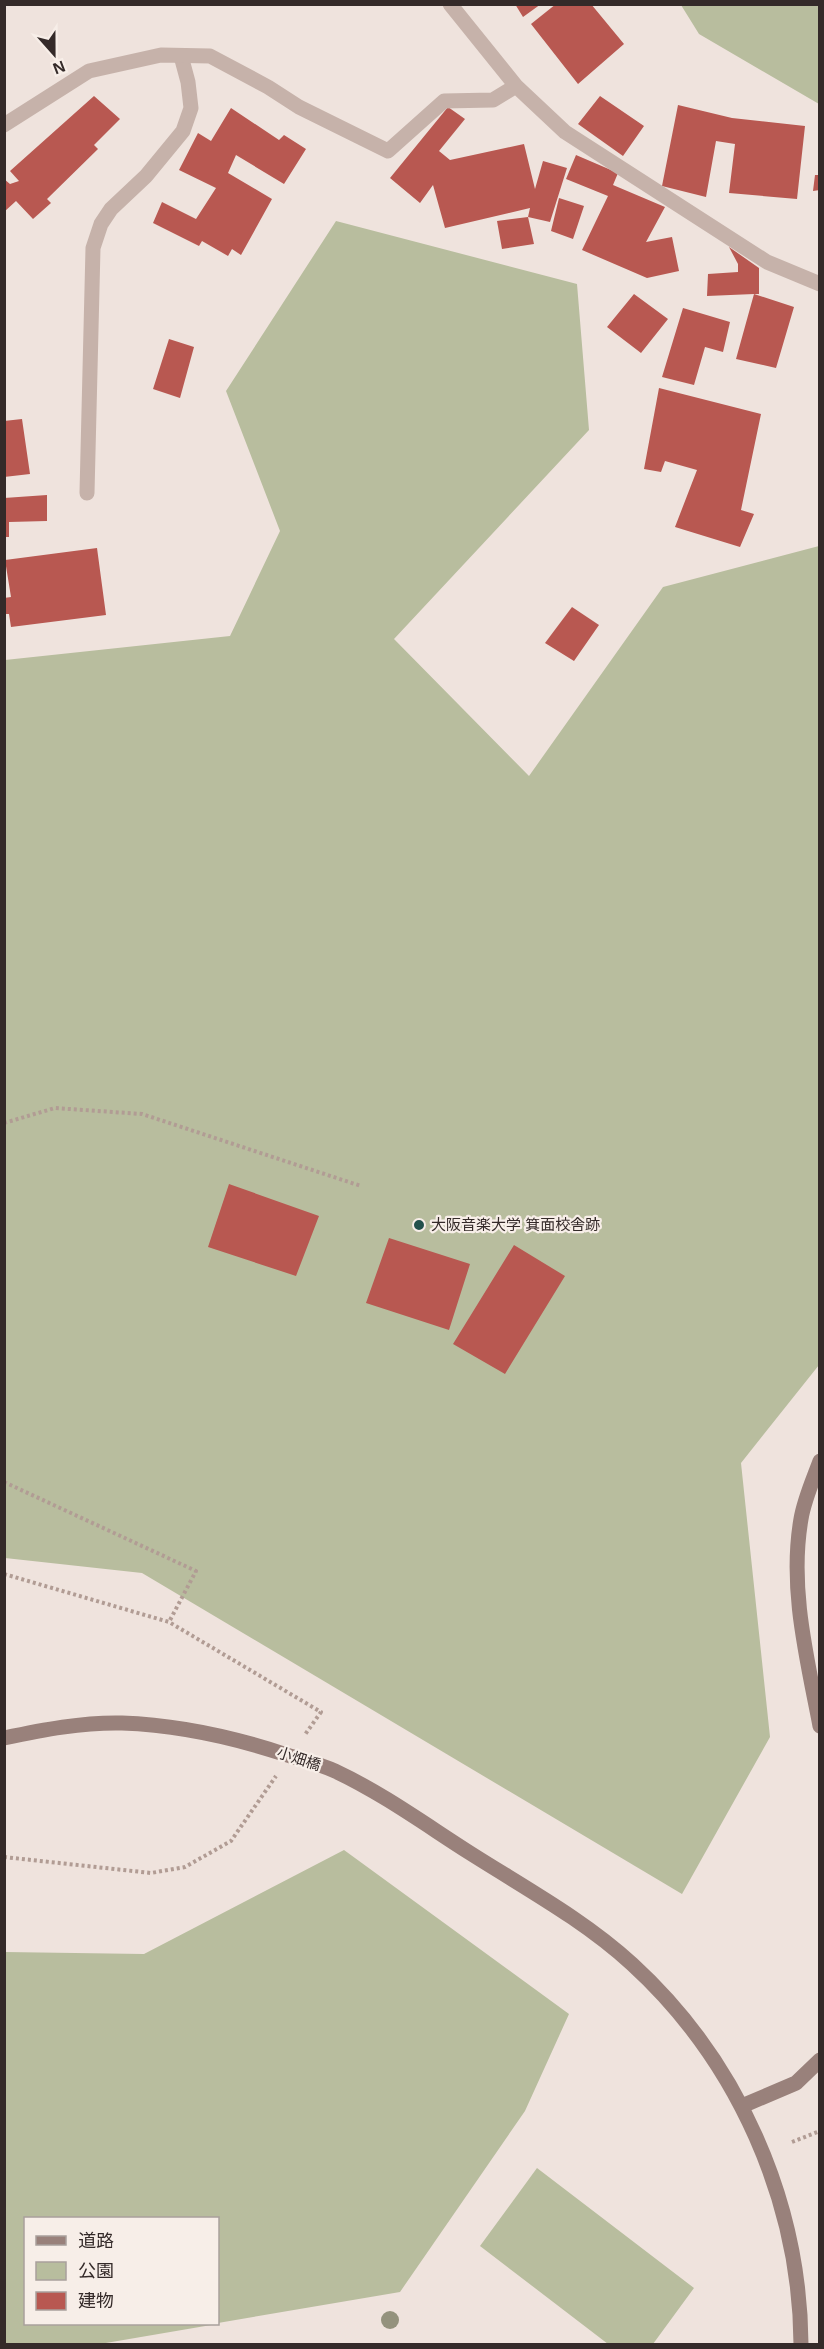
<svg xmlns="http://www.w3.org/2000/svg" width="824" height="2349" font-family="Helvetica,'Noto Sans JP',sans-serif">
<rect width="100%" height="100%" fill="#efe3dd"/>
<!-- green -->
<path fill="#b8bd9e" d="M 681,5 L 819,5 L 819,104 L 699,34 Z
M 336,221 L 577,284 L 589,430 L 394,639 L 529,776 L 663,587 L 819,546 L 819,1365 L 741,1463 L 770,1737 L 682,1894 L 142,1573 L 5,1558 L 5,660 L 230,636 L 280,531 L 226,391 Z
M 344,1850 L 569,2014 L 525,2111 L 400,2292 L 218,2323 L 218,2218 L 26,2218 L 26,2324 L 217,2324 L 100,2344 L 5,2344 L 5,1952 L 144,1954 Z
M 537,2168 L 694,2288 L 653,2344 L 608,2344 L 480,2246 Z"/>
<!-- building -->
<path fill="#b85851" d="M 515,4 L 541,4 L 523,17 Z
M 556,4 L 591,4 L 624,44 L 578,84 L 531,24 Z
M 94,96 L 120,119 L 94,145 L 98,149 L 47,199 L 51,203 L 33,219 L 16,201 L 4,212 L 4,179 L 10,184 L 19,181 L 10,171 Z
M 600,96 L 644,126 L 623,156 L 578,124 Z
M 678,105 L 732,118 L 805,126 L 797,199 L 729,193 L 735,144 L 716,141 L 706,197 L 662,186 Z
M 448,107 L 465,119 L 439,151 L 450,160 L 524,144 L 535,189 L 543,161 L 567,168 L 550,222 L 528,217 L 530,208 L 445,228 L 433,185 L 420,203 L 390,178 Z
M 231,108 L 279,140 L 284,135 L 306,149 L 284,184 L 236,155 L 228,173 L 272,199 L 241,255 L 232,249 L 228,256 L 202,241 L 199,246 L 153,223 L 162,202 L 196,219 L 216,188 L 179,170 L 198,133 L 211,141 Z
M 576,155 L 618,173 L 613,185 L 665,207 L 646,242 L 672,237 L 679,271 L 647,278 L 582,250 L 608,196 L 566,179 Z
M 815,175 L 820,175 L 820,190 L 813,191 Z
M 559,198 L 584,206 L 573,239 L 551,231 Z
M 528,217 L 534,244 L 502,249 L 497,221 Z
M 729,247 L 759,268 L 759,294 L 754,294 L 794,307 L 776,368 L 736,359 L 754,294 L 707,296 L 708,274 L 738,272 L 738,264 Z
M 634,294 L 668,319 L 641,353 L 607,327 Z
M 683,308 L 730,322 L 723,352 L 705,347 L 694,385 L 662,377 Z
M 169,339 L 194,347 L 180,398 L 153,389 Z
M 659,388 L 761,414 L 741,510 L 754,514 L 740,547 L 675,527 L 697,470 L 665,461 L 661,472 L 644,469 Z
M 22,419 L 30,474 L 4,477 L 4,421 Z
M 47,495 L 47,521 L 9,522 L 9,537 L 4,537 L 4,498 Z
M 97,548 L 106,615 L 11,627 L 9,614 L 4,614 L 4,598 L 11,597 L 5,560 Z
M 572,607 L 599,625 L 574,661 L 545,643 Z
M 229,1184 L 319,1216 L 296,1276 L 208,1247 Z
M 389,1238 L 470,1264 L 449,1330 L 366,1303 Z
M 514,1245 L 565,1276 L 505,1374 L 453,1344 Z"/>
<g fill="none" stroke-linecap="round" stroke-linejoin="round">
<!-- path -->
<path stroke="#b19c94" stroke-width="4" stroke-dasharray="3 3" stroke-linecap="butt" d="M 4,1123 L 55,1108 L 142,1114 L 361,1186
M 4,1482 L 196,1571 L 169,1622
M 4,1574 L 169,1622 L 321,1712 L 304,1736
M 4,1857 L 151,1873 L 185,1867 L 231,1841 L 276,1776
M 792,2142 L 820,2131"/>
<!-- lane -->
<path stroke="#c6b2aa" stroke-width="15" d="M 87,493 L 93,248 L 101,224 L 111,209 L 146,176 L 183,131 L 191,108 L 188,82 L 181,56"/>
<!-- street -->
<path stroke="#c6b2aa" stroke-width="15" d="M 450,4 L 516,86 L 565,132 L 767,262 L 820,284
M 4,125 L 89,71 L 161,55 L 210,56 L 268,87 L 299,107 L 388,151 L 444,101 L 493,100 L 516,86"/>
<!-- secondary -->
<path stroke="#99817b" stroke-width="15" d="M 820,1461 C 813,1480 804,1500 801,1519 C 789,1588 807,1658 820,1726
M 4,1738 C 42,1730 83,1722 122,1723 C 178,1725 233,1737 287,1755 C 303,1760 320,1764 335,1771 C 382,1793 426,1825 470,1853 C 525,1888 584,1920 632,1964 C 738,2061 800,2201 801,2344
M 742,2106 L 796,2083 L 820,2060"/>
</g>
<!-- trees -->
<circle fill="#94927d" cx="390" cy="2320" r="9"/>
<!-- markers -->
<circle fill="#23514c" stroke="#f7eee8" stroke-width="2" cx="419" cy="1225" r="6"/>
<g text-anchor="middle" stroke-width="4.5" stroke-linejoin="round" paint-order="stroke">
<!-- poi labels -->
<g font-size="15" fill="#342a29" stroke="#f7eee8" text-anchor="start">
<text x="431" y="1230">大阪音楽大学 箕面校舎跡</text>
</g>
<!-- street labels -->
<g font-size="15" fill="#342a29" stroke="#f7eee8">
<text transform="translate(299 1759) rotate(18)" y="5">小畑橋</text>
</g>
</g>
<!-- border -->
<rect width="824" height="2349" fill="none" stroke="#342a29" stroke-width="12"/>
<!-- legend -->
<rect x="24" y="2217" width="195" height="108" fill="#f7eee8" stroke="#a9a09c" stroke-width="1.5"/>
<rect x="36" y="2236" width="30" height="9" fill="#99817b" stroke="#a9a09c" stroke-width="1.5"/>
<text x="78" y="2247" font-size="18" fill="#342a29">道路</text>
<rect x="36" y="2262" width="30" height="18" fill="#b8bd9e" stroke="#a9a09c" stroke-width="1.5"/>
<text x="78" y="2277" font-size="18" fill="#342a29">公園</text>
<rect x="36" y="2292" width="30" height="18" fill="#b85851" stroke="#a9a09c" stroke-width="1.5"/>
<text x="78" y="2307" font-size="18" fill="#342a29">建物</text>
<!-- north arrow -->
<g transform="translate(54 54) rotate(159)" stroke="#f7eee8" stroke-width="4.5" paint-order="stroke">
<path d="M0-4.5L10 22L0 15L-10 22Z" fill="#342a29"/>
<text y="-9" font-size="16" font-weight="bold" text-anchor="middle" fill="#342a29">N</text>
</g>
</svg>
